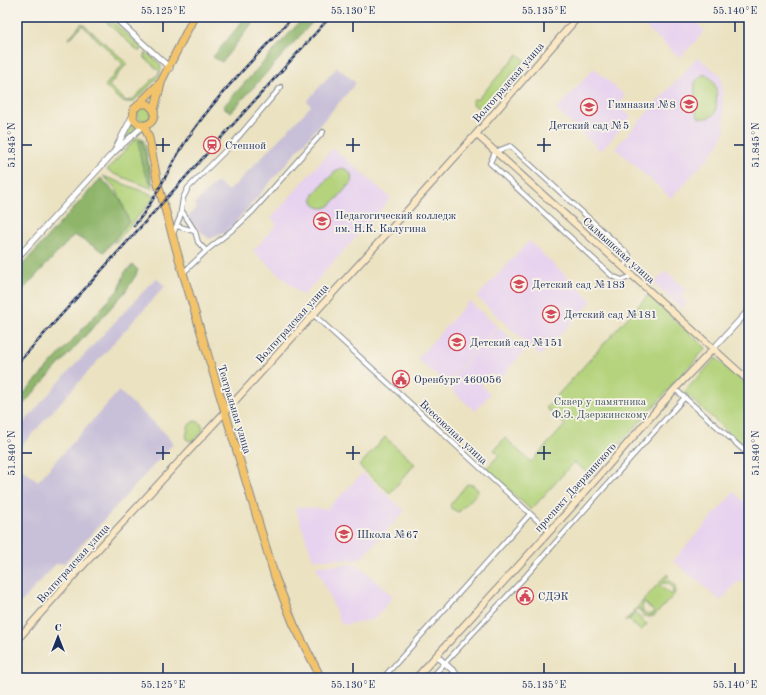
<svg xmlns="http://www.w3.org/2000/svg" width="766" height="695" font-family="'Old Standard TT',serif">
<rect width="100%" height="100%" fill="#f7f3e8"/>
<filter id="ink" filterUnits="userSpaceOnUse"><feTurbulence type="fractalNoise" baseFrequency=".025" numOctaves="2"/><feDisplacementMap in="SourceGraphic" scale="8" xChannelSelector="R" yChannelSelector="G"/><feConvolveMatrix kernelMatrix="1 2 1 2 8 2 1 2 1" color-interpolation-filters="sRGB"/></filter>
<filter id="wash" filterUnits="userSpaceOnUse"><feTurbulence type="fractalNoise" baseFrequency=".012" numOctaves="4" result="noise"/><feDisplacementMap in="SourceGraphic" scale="16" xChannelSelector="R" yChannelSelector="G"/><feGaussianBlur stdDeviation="0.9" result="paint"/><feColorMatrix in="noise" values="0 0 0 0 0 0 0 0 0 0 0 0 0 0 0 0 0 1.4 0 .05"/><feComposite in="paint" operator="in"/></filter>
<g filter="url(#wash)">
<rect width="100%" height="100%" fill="#ebe2c1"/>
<!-- built -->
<path fill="#e7d2ef" d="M 640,17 L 697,17 L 694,21 L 705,31 L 680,58 L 638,20 Z
M 698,57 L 721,76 L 725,132 L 720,142 L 710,156 L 671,198 L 615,148 Z
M 594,68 L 625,96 L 618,105 L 631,117 L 601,151 L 556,110 Z
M 333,148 L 391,198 L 303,296 L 253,251 L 277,224 L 271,218 Z
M 529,241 L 592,301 L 540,356 L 477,297 Z
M 666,271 L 687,290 L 680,297 L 687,303 L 682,309 L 654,283 Z
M 469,301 L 497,326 L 446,384 L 417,359 Z
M 498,327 L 525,350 L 499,380 L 491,373 L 481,385 L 490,394 L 475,411 L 446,385 Z
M 363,473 L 405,511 L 362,557 L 355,560 L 313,559 L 295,507 L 327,509 Z
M 734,492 L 749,506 L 749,573 L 741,583 L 738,581 L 721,601 L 673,561 Z
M 357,564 L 393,596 L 375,619 L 342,625 L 316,566 Z"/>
<!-- industrial -->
<path fill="#c8bfd8" d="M 337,67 L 356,83 L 227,232 L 209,239 L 187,218 L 197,207 L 194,204 L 216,183 L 220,184 L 229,191 L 311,106 L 307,101 Z
M 156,278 L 165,286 L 17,451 L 17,430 L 70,370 Z
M 119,391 L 166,434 L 173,444 L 65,563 L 56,564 L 17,607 L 17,596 L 20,592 L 17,589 L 17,469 L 19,467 L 38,481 Z"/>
<!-- green -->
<path fill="#b4d37b" stroke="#68816c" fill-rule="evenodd" d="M 101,17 L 107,17 L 140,46 L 141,48 L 140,51 L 138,51 Z
M 82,23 L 127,63 L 109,86 L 126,101 L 132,100 L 160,72 L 144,57 L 144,54 L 147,53 C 151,57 159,61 161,67 C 163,77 141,94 134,101 C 122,106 113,93 105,86 L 123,64 L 82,25 L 69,40 L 68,39 Z
M 518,54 L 525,60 L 480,110 L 473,104 L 473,100 L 475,98 L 477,100 Z
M 702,75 L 707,75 C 720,85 716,97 716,111 C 712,118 706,119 699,118 L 694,109 L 695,82 Z
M137 114a7 7 0 1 1 14 0a7 7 0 1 1-14 0Z
M 131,122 L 137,130 L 122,141 Z
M 136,138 L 142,138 L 145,144 L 154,189 L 114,174 L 107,170 Z
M 342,168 C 350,170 353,174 351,183 C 344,190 337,200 329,206 C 320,212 308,203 315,193 C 321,185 330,177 337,170 Z
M 103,176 L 150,194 L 155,197 L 115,243 L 114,240 L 129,221 L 120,198 L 114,186 Z
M 648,295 L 706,348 L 591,476 L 574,462 L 531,510 L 486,469 L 499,455 L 494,450 L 505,438 L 531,462 L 565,425 L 546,408 Z
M 716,358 L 749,387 L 749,451 L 684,392 Z
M 194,421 L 199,422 L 203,427 L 202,432 L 196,439 L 190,441 L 186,439 L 188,426 Z
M 385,437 L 415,464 L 390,493 L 359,466 Z
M 467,484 L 473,485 L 478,490 L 478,492 L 460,511 L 458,512 L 452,509 L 450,505 Z
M 667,574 L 669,576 L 665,580 C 674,581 678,587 674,595 L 654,616 L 650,617 L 643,616 L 639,608 L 626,622 L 625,621 ZM 663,583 L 667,583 L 672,586 L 673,592 L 671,595 L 660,586 ZM 644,602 L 655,612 L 650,615 L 644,613 L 642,608 Z
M 635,613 L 647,624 L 641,631 L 629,620 Z"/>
<!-- forest -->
<path fill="#8fb56b" stroke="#557264" d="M 246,17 L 257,17 L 222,62 L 213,57 Z
M 304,17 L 317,17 L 231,112 L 223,107 Z
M 139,140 L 142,140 L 152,185 C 142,172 139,156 139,140 Z
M 101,178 L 120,198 L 129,221 L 104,252 L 74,235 L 17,296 L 17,271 Z
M 133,265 L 138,270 L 136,275 L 125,292 L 17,411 L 17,401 L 119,289 L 125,272 Z"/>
</g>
<g filter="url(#ink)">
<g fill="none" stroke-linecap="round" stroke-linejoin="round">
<!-- minor casing -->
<g stroke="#838890" stroke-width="6">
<path id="minor" d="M 182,211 L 195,231 L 198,242 L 206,251
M 177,226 L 194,231
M 173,234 L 180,217 L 183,198 L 188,188 L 234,142 L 281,87
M 624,269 L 629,255 L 510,146 L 495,152 L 490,163 L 612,276 L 622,280 L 632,276
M 183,273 L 206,251 L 237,226 L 253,211 L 323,132
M 313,314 L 549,531
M 675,389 L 749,455
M 383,678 L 530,514
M 431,678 L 524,578 L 685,397
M 743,678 L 749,671"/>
</g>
<!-- tertiary casing -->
<g stroke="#838890" stroke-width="7">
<path id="tertiary" d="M 114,17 L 170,68
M 115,150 L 133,115
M 17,258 L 113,153 L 144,125
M 713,349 L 749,310
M 437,656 L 461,678"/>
</g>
<!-- secondary casing -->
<g stroke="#838890" stroke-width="8">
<path id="secondary" d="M 476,134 L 749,381
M 17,640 L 78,571 L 224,413 L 370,252 L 476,134 L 578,17
M 416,678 L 571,508 L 675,389 L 713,349"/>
</g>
<!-- primary casing -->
<g stroke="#838890" stroke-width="9">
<path id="primary" d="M 139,104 L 161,82
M 154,110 L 148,104 L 140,104 L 134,109 L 133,118 C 140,131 157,125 154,110 L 162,80 L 194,17
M 144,125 L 149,138 L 158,184 L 183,273 L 275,577 L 294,625 L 321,678"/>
</g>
<!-- minor -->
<use href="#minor" stroke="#fff" stroke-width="4"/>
<!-- tertiary -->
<use href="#tertiary" stroke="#fff" stroke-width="5"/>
<!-- secondary -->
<use href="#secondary" stroke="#fae7c3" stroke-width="6"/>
<!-- primary -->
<use href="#primary" stroke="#f2c36a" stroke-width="7"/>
<!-- rail casing -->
<g stroke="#1b2f5e" stroke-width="2.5">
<path id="rail" d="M 134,226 C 156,200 166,172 184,144 C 214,97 255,58 293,17
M 17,364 L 330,17"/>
</g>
<!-- rail -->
<use href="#rail" stroke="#f7f3e8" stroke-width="1" stroke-dasharray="3" stroke-linecap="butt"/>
</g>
</g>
<!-- ticks -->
<path fill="none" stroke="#1b2f5e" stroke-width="1.5" d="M 163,22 L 163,32M 353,22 L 353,32M 544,22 L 544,32M 735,22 L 735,32M 163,138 L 163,152M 353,138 L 353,152M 544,138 L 544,152M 22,145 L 32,145M 156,145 L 170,145M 346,145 L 360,145M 537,145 L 551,145M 734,145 L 744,145M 163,446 L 163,460M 353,446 L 353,460M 544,446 L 544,460M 22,453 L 32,453M 156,453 L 170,453M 346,453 L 360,453M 537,453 L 551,453M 734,453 L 744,453M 163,663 L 163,673M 353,663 L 353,673M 544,663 L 544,673M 735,663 L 735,673"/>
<!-- icons -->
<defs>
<g id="school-ring" transform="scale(0.9)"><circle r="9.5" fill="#f7f3e8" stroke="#d1495b" stroke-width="1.5"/><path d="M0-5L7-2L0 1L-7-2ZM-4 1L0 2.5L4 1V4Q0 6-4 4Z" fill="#d1495b"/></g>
<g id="station-ring" transform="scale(0.9)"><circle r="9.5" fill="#f7f3e8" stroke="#d1495b" stroke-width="1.5"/><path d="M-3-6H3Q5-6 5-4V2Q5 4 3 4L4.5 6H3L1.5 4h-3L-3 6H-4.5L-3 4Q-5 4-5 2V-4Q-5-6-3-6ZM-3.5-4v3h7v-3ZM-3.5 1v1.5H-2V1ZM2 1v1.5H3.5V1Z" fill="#d1495b"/></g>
<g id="university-ring" transform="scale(0.9)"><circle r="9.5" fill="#f7f3e8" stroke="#d1495b" stroke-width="1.5"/><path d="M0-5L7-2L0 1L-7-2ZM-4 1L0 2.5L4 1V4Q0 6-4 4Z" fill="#d1495b"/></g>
<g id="civic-ring" transform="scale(0.9)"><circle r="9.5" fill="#f7f3e8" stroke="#d1495b" stroke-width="1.5"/><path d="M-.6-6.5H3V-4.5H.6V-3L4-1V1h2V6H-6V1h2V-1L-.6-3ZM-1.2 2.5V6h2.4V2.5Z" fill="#d1495b"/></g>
</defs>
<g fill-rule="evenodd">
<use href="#school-ring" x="689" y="104"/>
<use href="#school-ring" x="589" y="107"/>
<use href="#station-ring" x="212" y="145"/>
<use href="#university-ring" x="322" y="221"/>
<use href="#school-ring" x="519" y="284"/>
<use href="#school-ring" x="551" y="314"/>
<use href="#school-ring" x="457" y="342"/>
<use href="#civic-ring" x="401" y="379"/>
<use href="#school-ring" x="344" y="534"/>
<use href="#civic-ring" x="525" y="596"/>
</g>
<g text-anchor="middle" stroke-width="3.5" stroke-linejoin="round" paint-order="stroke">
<!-- street labels -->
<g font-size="11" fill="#1b2f5e" stroke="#f7f3e8">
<text transform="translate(508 82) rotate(-49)" y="4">Волгоградская улица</text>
<text transform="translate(619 250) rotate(42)" y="4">Салмышская улица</text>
<text transform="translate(292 323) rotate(-48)" y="4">Волгоградская улица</text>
<text transform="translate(235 409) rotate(73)" y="4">Театральная улица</text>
<text transform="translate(454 432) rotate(43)" y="4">Всесоюзная улица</text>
<text transform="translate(575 487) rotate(-48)" y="4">проспект Дзержинского</text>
<text transform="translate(73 563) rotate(-48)" y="4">Волгоградская улица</text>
</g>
<!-- poi labels -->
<g font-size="11" fill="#1b2f5e" stroke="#f7f3e8" text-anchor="start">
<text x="676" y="108" text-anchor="end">Гимназия №8</text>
<text x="589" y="129" text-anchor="middle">Детский сад №5</text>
<text x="225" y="149">Степной</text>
<text x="335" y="219">Педагогический колледж<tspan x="335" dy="13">им. Н.К. Калугина</tspan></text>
<text x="532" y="288">Детский сад №183</text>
<text x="564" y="318">Детский сад №181</text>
<text x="470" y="346">Детский сад №151</text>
<text x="414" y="383">Оренбург 460056</text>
<text x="357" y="538">Школа №67</text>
<text x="538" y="600">СДЭК</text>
</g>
<!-- park labels -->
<g font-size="11" fill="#415865" stroke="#f7f3e8">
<text x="600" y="405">Сквер у памятника<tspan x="600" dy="13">Ф.Э. Дзержинскому</tspan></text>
</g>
</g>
<!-- margin -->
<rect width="766" height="695" fill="none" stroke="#f7f3e8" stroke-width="44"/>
<!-- north arrow -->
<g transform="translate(58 637)" stroke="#f7f3e8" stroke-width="3" paint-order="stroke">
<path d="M0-3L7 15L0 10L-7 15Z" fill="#1b2f5e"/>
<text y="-6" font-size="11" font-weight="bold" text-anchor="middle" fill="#1b2f5e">С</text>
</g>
<rect x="22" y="22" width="722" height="651" fill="none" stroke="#1b2f5e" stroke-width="1.5"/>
<g font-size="10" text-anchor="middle" fill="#1b2f5e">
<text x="163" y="14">55.125°E</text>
<text x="353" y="14">55.130°E</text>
<text x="544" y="14">55.135°E</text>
<text x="735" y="14">55.140°E</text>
<text transform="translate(11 145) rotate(-90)" y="4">51.845°N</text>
<text transform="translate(755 145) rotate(-90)" y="4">51.845°N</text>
<text transform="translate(11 453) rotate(-90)" y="4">51.840°N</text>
<text transform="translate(755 453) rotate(-90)" y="4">51.840°N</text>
<text x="163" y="688">55.125°E</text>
<text x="353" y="688">55.130°E</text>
<text x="544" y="688">55.135°E</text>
<text x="735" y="688">55.140°E</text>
</g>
</svg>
